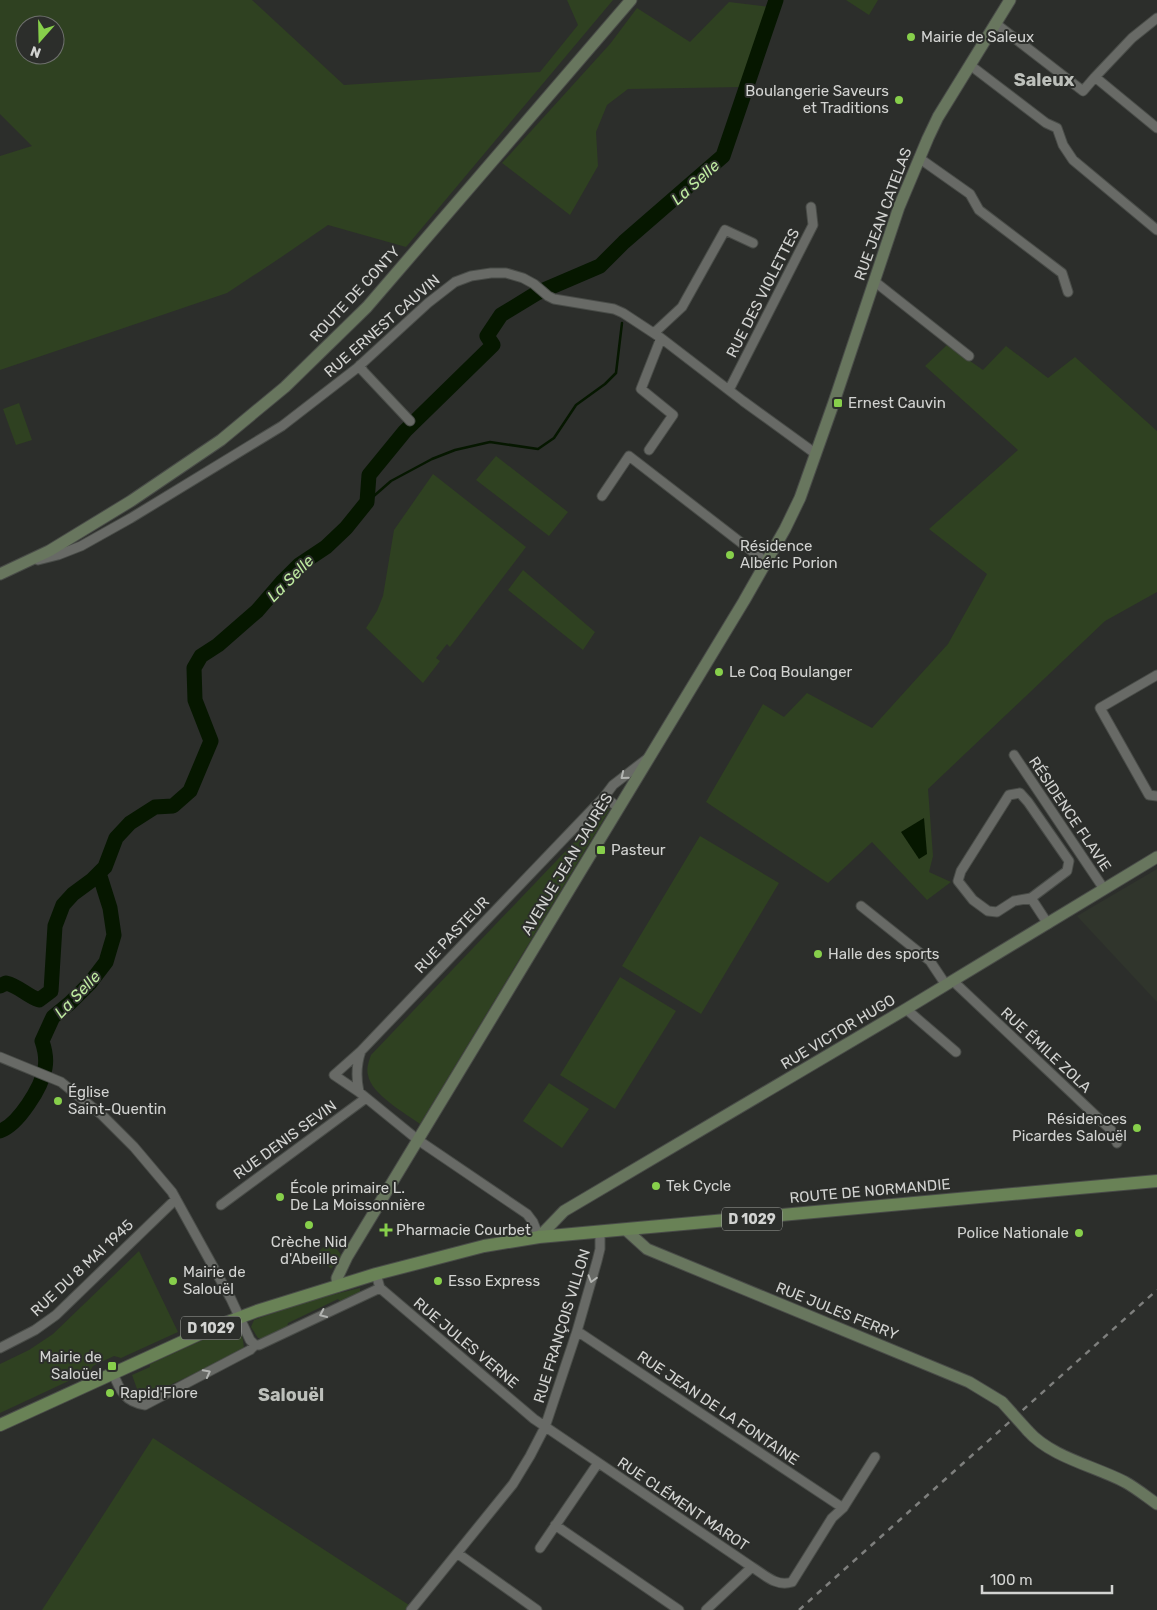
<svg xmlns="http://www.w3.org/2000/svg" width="1157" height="1610" font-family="Rubik,sans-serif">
<rect width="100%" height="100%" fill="#2c2e2b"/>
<!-- built -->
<path fill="#30352c" d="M 1157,869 L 1157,1002 L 1077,916 Z"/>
<!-- green -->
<path fill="#2f4121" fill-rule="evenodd" d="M 0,0 L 252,0 L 344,85 L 540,72 L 578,25 L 567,0 L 613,0 L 406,247 L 328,225 L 280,258 L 227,293 L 0,370 L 0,156 L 32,146 L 0,114 ZM 25,25 L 55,25 L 55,55 L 25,55 Z
M 846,0 L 878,0 L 869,15 Z
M 729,2 L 770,7 L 742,87 L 628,89 L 607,105 L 596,132 L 598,166 L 570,215 L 502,163 L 610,44 L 637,8 L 690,42 Z
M 947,345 L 983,370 L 1006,346 L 1048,378 L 1075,357 L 1157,431 L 1157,592 L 1105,621 L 928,789 L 933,856 L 929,872 L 951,882 L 927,900 L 872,842 L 828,883 L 706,802 L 763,704 L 784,717 L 807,693 L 872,728 L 948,644 L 987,574 L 929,529 L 1018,450 L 925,366 Z
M 19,403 L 32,440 L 16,445 L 3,409 Z
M 496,456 L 568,512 L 549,536 L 476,480 Z
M 433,474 L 526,547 L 450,647 L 447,644 L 436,658 L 440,661 L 423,683 L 366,628 L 377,611 L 383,596 L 394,530 Z
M 523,570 L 595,632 L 583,650 L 508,590 Z
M 605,806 L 610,809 L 420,1124 C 405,1113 371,1094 368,1075 C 366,1068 369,1061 371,1055 L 600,815 L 598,813 Z
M 700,836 L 779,883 L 701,1014 L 622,966 Z
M 620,977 L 676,1011 L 615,1109 L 560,1075 Z
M 549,1083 L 589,1109 L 562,1148 L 523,1121 Z
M 329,1242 L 332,1243 L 342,1256 L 331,1269 L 319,1256 L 318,1252 Z
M 139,1251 L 178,1332 L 121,1358 L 114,1356 L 93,1366 L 90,1371 L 0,1413 L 0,1364 L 29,1350 L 53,1334 Z
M 360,1288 L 360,1293 L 341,1302 L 338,1299 L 288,1323 L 287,1327 C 278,1333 270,1340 258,1338 L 251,1327 L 254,1320 L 307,1301 Z
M 229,1328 C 241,1329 243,1336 244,1348 L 238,1353 L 151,1394 L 152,1397 L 141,1400 L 132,1375 L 150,1367 L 150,1364 Z
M 153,1438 L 409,1605 L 405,1610 L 42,1610 Z"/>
<!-- water -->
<path fill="#061700" d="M 924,818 L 927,854 L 919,859 L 901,832 Z"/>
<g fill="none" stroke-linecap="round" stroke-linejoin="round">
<!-- stream -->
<path stroke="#061700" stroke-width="2.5" d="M 367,502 L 391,481 L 432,459 L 455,450 L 490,442 L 538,449 L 554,438 L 576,405 L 605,384 L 616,373 L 622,323"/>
<!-- river -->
<path stroke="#061700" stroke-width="15" d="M 0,986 L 6,983 C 19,986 27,996 39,1000 L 51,991 L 55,926 L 63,905 L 73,894 L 92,880 L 105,867 L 116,838 L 130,823 L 155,807 L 173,806 L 190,791 L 211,741 L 195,700 L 194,668 L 201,656 L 218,645 L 257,611 L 283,581 L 299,565 L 326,547 L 346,528 L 367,502 L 369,475 L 405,431 L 493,345 L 487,336 L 501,315 L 537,293 L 600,266 L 624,242 L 723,156 L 776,0
M 0,1131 C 18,1125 42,1087 45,1068 C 47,1058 45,1050 42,1041 L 53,1017 L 70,1003 L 90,983 L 106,962 L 114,935 L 110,908 L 99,873"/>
<!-- street casing -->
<g stroke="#494c48" stroke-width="11">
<path id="street" d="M 995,23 L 1083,91 L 1095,77 L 1157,128
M 970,65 L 1046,123 L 1057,128 L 1063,145 L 1073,160 L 1157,230
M 1095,77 L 1132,38 L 1157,18
M 919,158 L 970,194 L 979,210 L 1062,273 L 1068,292
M 874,281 L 969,356
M 654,333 L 682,307 L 725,230 L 753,243
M 360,365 L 363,371 L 410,421
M 728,389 L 731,386 L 813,225 L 811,207
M 649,450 L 673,415 L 641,389 L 661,338
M 602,496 L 629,456 L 766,562
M 38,560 L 58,555 L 81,546 L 131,518 L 282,426 L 357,368 L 428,303 L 455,282 L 471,276 L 491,273 L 506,273 L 523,278 L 534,284 L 548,296 L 554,299 L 614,309 L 623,313 L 661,338 L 743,401 L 816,454
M 1157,675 L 1100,708 L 1149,795 L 1157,796
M 1014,755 L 1104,889
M 1020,793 L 1028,802 L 1069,861 L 1067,871 L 1031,898 L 1014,901 L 997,912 L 988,911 L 973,900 L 958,881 L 961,871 L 1009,795 Z
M 604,797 L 618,807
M 1031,898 L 1048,924
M 861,906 L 930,961 L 946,985
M 953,981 L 1111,1130 L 1117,1143
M 906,1009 L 956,1052
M 0,1057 L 61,1082 L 102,1115 L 134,1147 L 172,1192 L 231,1299 L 250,1340 L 255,1345
M 359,1092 L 334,1075 L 361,1051
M 221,1205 L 366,1098
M 539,1237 L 533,1222 L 527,1214 L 418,1140 L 359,1092 C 356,1078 356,1065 361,1051 L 604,797 L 613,785 L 648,758
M 376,1274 L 380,1288 L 534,1419 L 752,1567 L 706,1610
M 577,1331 L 843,1508
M 0,1348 L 35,1330 L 56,1315 L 176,1199
M 113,1373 C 120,1391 125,1402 145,1405 L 250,1350 L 255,1345 L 259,1345 L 380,1288
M 555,1525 L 679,1610
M 540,1548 L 598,1463
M 457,1553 L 537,1610
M 752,1567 C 765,1575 776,1587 792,1582 L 832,1518 L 843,1508 L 875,1457
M 411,1610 L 513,1484 L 530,1456 L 545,1427 L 577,1331 L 597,1261 L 600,1249 L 600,1232"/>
</g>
<!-- secondary casing -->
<g stroke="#494c48" stroke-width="13">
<path id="secondary" d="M 0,574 L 49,551 L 131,501 L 221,440 L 285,387 L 367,307 L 631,0
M 626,1230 L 647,1249 L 969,1382 L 1002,1402
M 539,1237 L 564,1211 L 906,1009 L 1157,857
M 338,1286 L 337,1278 L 347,1257 L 744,601 L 785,529 L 800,498 L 834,402 L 899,207 L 928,138 L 938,117 L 1010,0
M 1028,1431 C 1051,1457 1094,1466 1125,1482 C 1136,1488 1147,1497 1157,1504"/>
</g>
<!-- primary casing -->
<g stroke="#494c48" stroke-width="14">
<path id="primary" d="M 0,1425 L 217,1326 L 257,1311 L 376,1274 L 484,1246 L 539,1237 L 1157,1181"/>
</g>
<!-- street -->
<use href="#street" stroke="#686a66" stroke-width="9"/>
<!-- secondary -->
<use href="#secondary" stroke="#68765e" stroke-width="11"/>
<!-- primary -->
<use href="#primary" stroke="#698256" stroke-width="12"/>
<!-- rail -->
<path stroke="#7e7f7d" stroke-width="2.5" stroke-dasharray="6 6" stroke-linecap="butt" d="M 799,1610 L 1157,1290"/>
<!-- secondary-bridge casing -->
<g stroke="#494c48" stroke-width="13" stroke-linecap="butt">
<path id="secondary-bridge" d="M 1002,1402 L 1028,1431"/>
</g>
<!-- secondary-bridge -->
<use href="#secondary-bridge" stroke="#68765e" stroke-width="11"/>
</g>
<!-- one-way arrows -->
<defs><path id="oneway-chevron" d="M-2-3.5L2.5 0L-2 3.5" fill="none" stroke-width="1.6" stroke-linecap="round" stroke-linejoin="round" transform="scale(1.25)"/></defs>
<g stroke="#b2b4b1">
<use href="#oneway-chevron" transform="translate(624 776) rotate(141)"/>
<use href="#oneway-chevron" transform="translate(592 1279) rotate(106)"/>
<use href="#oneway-chevron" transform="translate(323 1314) rotate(155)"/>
<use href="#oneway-chevron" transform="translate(207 1373) rotate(-28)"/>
</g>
<!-- markers -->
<g fill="#87cf4b" stroke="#2c2e2b" stroke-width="2">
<circle cx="911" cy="37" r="5"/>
<circle cx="899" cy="100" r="5"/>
<rect x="833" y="398" width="10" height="10" rx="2.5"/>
<circle cx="730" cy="555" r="5"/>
<circle cx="719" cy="672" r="5"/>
<rect x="596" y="845" width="10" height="10" rx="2.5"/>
<circle cx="818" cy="954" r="5"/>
<circle cx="58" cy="1101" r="5"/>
<circle cx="1137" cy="1128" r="5"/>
<circle cx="656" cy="1186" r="5"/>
<circle cx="280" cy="1197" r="5"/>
<circle cx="309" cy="1225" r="5"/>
<path d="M383.5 1222.5h5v5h5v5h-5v5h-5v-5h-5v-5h5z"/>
<circle cx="1079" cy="1233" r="5"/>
<circle cx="173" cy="1281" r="5"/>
<circle cx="438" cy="1281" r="5"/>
<rect x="107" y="1361" width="10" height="10" rx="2.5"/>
<circle cx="110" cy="1393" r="5"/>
</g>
<g text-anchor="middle" stroke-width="4" stroke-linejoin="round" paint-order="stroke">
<!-- shield labels -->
<g fill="#2c2e2b" stroke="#a0a29f" stroke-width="1">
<rect x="722" y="1207.5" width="60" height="23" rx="4"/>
<rect x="181" y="1316.5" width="60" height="23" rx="4"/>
</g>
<g font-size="14" font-weight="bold" fill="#d2d3d1">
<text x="752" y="1224">D 1029</text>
<text x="211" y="1333">D 1029</text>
</g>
<!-- poi labels -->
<g font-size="15" fill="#d2d3d1" stroke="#2c2e2b" text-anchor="start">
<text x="921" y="42">Mairie de Saleux</text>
<text x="889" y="96" text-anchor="end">Boulangerie Saveurs<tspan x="889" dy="17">et Traditions</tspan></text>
<text x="848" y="408">Ernest Cauvin</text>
<text x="740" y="551">Résidence<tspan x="740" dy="17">Albéric Porion</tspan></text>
<text x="729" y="677">Le Coq Boulanger</text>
<text x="611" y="855">Pasteur</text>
<text x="828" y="959">Halle des sports</text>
<text x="68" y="1097">Église<tspan x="68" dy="17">Saint-Quentin</tspan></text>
<text x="1127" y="1124" text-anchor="end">Résidences<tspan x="1127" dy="17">Picardes Salouël</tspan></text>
<text x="666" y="1191">Tek Cycle</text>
<text x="290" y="1193">École primaire L.<tspan x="290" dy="17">De La Moissonnière</tspan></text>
<text x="396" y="1235">Pharmacie Courbet</text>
<text x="1069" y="1238" text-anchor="end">Police Nationale</text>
<text x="309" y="1247" text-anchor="middle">Crèche Nid<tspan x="309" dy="17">d'Abeille</tspan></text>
<text x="183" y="1277">Mairie de<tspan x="183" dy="17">Salouël</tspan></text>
<text x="448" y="1286">Esso Express</text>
<text x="102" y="1362" text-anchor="end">Mairie de<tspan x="102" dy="17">Saloüel</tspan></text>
<text x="120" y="1398">Rapid'Flore</text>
</g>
<!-- street labels -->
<g font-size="15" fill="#d2d3d1" stroke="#2c2e2b">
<text transform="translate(883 214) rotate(-70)" y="5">RUE JEAN CATELAS</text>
<text transform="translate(763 293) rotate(-63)" y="5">RUE DES VIOLETTES</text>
<text transform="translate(355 294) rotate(-47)" y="5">ROUTE DE CONTY</text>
<text transform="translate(382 326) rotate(-41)" y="5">RUE ERNEST CAUVIN</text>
<text transform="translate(1070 814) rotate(56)" y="5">RÉSIDENCE FLAVIE</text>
<text transform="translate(567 864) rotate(-59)" y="5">AVENUE JEAN JAURÈS</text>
<text transform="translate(452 935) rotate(-46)" y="5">RUE PASTEUR</text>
<text transform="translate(838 1032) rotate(-31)" y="5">RUE VICTOR HUGO</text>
<text transform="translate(1046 1050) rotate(43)" y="5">RUE ÉMILE ZOLA</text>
<text transform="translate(285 1140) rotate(-36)" y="5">RUE DENIS SEVIN</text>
<text transform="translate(870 1191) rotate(-5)" y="5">ROUTE DE NORMANDIE</text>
<text transform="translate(82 1268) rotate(-43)" y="5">RUE DU 8 MAI 1945</text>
<text transform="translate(837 1311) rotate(22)" y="5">RUE JULES FERRY</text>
<text transform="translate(562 1326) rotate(-73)" y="5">RUE FRANÇOIS VILLON</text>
<text transform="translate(466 1343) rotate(40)" y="5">RUE JULES VERNE</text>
<text transform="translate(718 1408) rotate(34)" y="5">RUE JEAN DE LA FONTAINE</text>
<text transform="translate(683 1504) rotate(34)" y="5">RUE CLÉMENT MAROT</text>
</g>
<!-- water labels -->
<g font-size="16" font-style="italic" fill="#bfeba1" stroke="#2c2e2b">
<text transform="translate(695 182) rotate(-42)" y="6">La Selle</text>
<text transform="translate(290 578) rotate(-45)" y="6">La Selle</text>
<text transform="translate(77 994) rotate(-46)" y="6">La Selle</text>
</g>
<!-- quarter labels -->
<g font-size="18" font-weight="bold" fill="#bdc0bb" stroke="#2c2e2b">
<text x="1044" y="86">Saleux</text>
<text x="291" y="1401">Salouël</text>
</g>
</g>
<!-- north arrow -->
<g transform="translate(40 40) rotate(200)"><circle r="24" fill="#2c2e2b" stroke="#6e706d"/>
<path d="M0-4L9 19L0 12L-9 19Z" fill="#87cf4b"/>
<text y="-8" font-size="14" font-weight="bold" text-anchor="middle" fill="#d2d3d1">N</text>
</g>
<!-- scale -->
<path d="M982 1585v8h130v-8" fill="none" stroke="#d2d3d1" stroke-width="2.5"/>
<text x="990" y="1585" font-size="15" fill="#d2d3d1" stroke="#2c2e2b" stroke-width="4" paint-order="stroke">100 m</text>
</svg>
